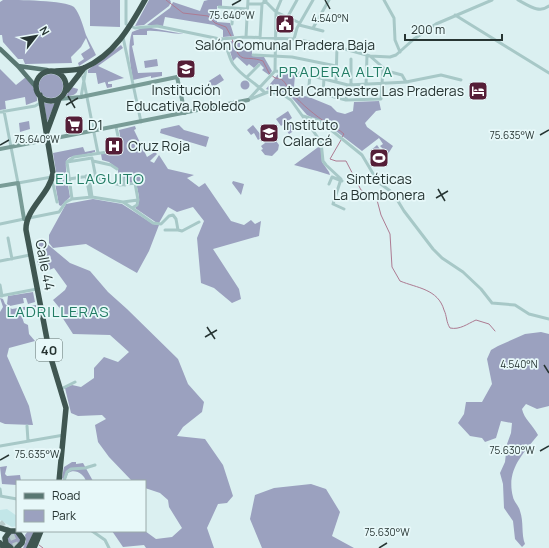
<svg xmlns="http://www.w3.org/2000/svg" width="549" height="548" font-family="Manrope,sans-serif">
<rect width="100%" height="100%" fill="#dbf0f1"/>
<!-- green -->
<path fill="#9ba1bf" d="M 3,0 C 17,0 65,0 74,7 C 80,14 83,26 86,35 C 89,42 93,48 96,55 L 79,66 L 78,63 L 84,59 L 81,54 L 90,48 L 86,38 L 81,47 L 71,57 L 72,63 L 25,64 L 23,59 L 18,59 L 3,42 L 2,35 L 0,35 L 0,2 Z
M 90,0 L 120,0 L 120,27 L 90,26 Z
M 149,0 L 170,0 L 171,2 L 169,6 L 144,25 L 135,26 Z
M 208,0 L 222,0 L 222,6 L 217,6 L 217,22 L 230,23 L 234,36 L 223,37 L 223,30 L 214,25 L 165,17 L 163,26 L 147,25 L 170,8 L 173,2 L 200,11 L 204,1 Z
M 142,28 L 151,28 L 184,34 C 171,34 158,30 147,31 L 147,35 L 133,35 L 134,45 L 132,46 L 138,73 L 162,72 L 162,76 L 151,78 L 151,76 L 133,80 C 130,63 127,48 132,32 Z
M 240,40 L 240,47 L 252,48 L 252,56 L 264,57 L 272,71 L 269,75 L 262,70 L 264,68 L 259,63 L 254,68 L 249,64 L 247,66 L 237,57 L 233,61 L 227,42 Z
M 121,45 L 123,48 L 98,66 L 124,78 L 108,82 L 108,84 L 112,84 L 112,87 L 107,88 L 105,82 L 98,84 L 96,73 L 88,73 L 88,70 Z
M 157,59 L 158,66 L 145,68 L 144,61 Z
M 0,69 L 16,85 L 26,77 C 31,83 38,93 37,101 L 26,105 L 25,97 L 5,101 L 6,109 L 0,110 Z
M 279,73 L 295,75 L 294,87 L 300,95 L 309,97 L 331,106 L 337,112 L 345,114 L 353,111 L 354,102 L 379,101 L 381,110 L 376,111 L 365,123 L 367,127 L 393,146 L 388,154 L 380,146 L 383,144 L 379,138 L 362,151 L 328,125 L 307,115 L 292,98 L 281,91 L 285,88 L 274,84 L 269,90 L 266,89 Z
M39 86a12 12 0 1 1 24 0a12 12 0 1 1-24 0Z
M 220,74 L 224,80 L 213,87 L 209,81 Z
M240.5 85a4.5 4.5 0 1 1 9 0a4.5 4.5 0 1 1-9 0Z
M 71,87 L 78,89 C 77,95 72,96 66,96 Z
M 44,103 L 55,104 L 47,122 Z
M 288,111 L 292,118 L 281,126 L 276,119 Z
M 29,121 L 30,129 L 20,132 L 19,123 Z
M 296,121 L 300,127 L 289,134 L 285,128 Z
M 179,125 L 184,130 L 209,137 L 206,147 L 160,133 L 161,129 Z
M 253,125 L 261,135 L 263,134 L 271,140 L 274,138 L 279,145 L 278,150 L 272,156 L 265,155 L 261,150 L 263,149 L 261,146 L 265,143 L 261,138 L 258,140 L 254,133 L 251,135 L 247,130 Z
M 135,126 L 136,129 L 134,130 L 147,157 L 155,152 L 157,154 L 150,161 L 154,163 L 159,155 L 168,169 L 194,175 L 187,178 L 199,187 L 205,183 L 231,221 L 244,225 L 251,220 L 255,224 L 261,221 L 259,236 L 213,249 L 239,289 L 241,299 L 232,303 L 214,288 L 201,283 L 197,238 L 204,221 L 193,207 L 177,212 L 168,207 L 159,223 L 157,223 L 135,208 C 143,203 137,190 136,182 L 126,183 L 124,178 L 120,174 L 118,175 L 118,169 L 109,162 L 102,160 L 101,154 L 123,152 L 119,130 Z
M 321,145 L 322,162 L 329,172 L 330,175 L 317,171 L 294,165 Z
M 377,145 L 382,152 L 370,160 L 369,159 L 373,156 L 370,151 Z
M 83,147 L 85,152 L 95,150 L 95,152 C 68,160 62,149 68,184 L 64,184 L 61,179 L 57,178 L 53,153 Z
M 57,180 L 60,180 L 64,185 L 68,185 L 70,197 L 61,206 L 59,205 L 55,183 Z
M 233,181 L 244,184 L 241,195 L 232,183 Z
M 93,199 L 122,204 L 153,224 L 159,225 L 149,251 L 137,273 L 86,244 L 53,248 L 49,243 L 49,235 L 66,204 Z
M 39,242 L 46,243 L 70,263 L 90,271 L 108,292 L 127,309 L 178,359 L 188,384 L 204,402 L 202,412 L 183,427 L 177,436 L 205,439 L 223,465 L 233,496 L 227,503 L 218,504 L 207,528 L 214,548 L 146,548 L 144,545 L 123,547 L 112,531 L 145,531 L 156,539 L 172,537 L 182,528 L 169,507 L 168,500 L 160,493 L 145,488 L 145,481 L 132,481 L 109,457 L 98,442 L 95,425 L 106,419 L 102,415 L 78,416 L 71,413 L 65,388 L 72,385 L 81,387 L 94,378 L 94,368 L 104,357 L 118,362 L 129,352 L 110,335 L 73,334 L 62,317 L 62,311 L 53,300 L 65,290 L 67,286 L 54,268 L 42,273 L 37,261 L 43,259 L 43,253 L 38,245 Z
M 33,292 L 35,302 L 28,304 L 26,298 L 23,298 L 24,303 L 10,306 L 7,304 L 8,296 Z
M 0,298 L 3,299 L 5,304 L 12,309 L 36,305 L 36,307 L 20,311 L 24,323 L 28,325 L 29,334 L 35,341 L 9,348 L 7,356 L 29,406 L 33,425 L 5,424 L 0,422 L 0,312 L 3,307 Z
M 541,332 L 549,334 L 549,406 L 537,409 L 526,404 L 522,409 C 524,419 533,425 538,435 C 522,455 506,470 513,497 C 514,502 519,506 520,511 C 524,522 521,534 525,544 L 522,547 L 515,539 L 513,521 L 504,508 L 503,484 L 500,473 L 505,462 L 507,444 L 511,433 L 512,423 L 501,421 L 496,438 L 485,442 L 482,438 L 470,436 L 458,423 L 464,414 L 466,402 L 482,402 L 492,384 L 487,359 L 491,350 L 498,346 L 525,334 Z
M 72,462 L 76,462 L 76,464 L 83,463 L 93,481 L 86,481 C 84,474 75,468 68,473 L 65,481 L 62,478 L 64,467 Z
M 7,466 L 5,474 L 7,476 L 20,475 L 21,481 L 17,481 L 17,485 L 2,484 L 0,467 Z
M 311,484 L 326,489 L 340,512 L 332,536 L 354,548 L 262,548 L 250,519 L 255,495 L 274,488 Z
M 28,531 L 34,531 L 27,548 L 23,548 L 26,541 L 25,535 Z
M7 539a7 7 0 1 1 14 0a7 7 0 1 1-14 0Z"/>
<!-- plaza -->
<path fill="#c2e6e8" d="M 7,509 L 17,516 L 17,526 L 12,527 L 0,520 L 0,510 Z"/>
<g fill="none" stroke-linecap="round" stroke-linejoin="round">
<!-- stream -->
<path stroke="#ad7b92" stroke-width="1" d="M 166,0 L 183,13 L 208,16 L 215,23 L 226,27 L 231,36
M 232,39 C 241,67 243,54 263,61 L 269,73 L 275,78 C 286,78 285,86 292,93 C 301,104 316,116 328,124 C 334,128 339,129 344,134 L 342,137
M 341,140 L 330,159 L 336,161 L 346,161 L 361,190 L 377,200 L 381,215 L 390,234 L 392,267 L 400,281 C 417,288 438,289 444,310 C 447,316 446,322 450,328 C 460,330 467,324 476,320 L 489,324 L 495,331
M 39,545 L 43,548"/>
<!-- highway-tunnel -->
<path stroke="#b7cbcb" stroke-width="5.5" stroke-dasharray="5.5 3" stroke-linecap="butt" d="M 0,522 L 11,534 L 17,548"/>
<!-- street -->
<path stroke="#a7c8c7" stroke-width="3" d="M 126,0 L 126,24 L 135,28 L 157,26 L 220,39 L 246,37 L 294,39 L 341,48 L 370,56 L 390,57 L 396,55 L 414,39 L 436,24 L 492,0
M 264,0 L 276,12 L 300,23
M 384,0 L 394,18 L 395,40 L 400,52
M 518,0 C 528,5 539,14 549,6
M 248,4 L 262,4 L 266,0
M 219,7 L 247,9
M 455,15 L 549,73
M 287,18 L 297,0
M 232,24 L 233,8
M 299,25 L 323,31
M 313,28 L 329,0
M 123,37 L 141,122
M 246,37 L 248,0
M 260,38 L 262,4
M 220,39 C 228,45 228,56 233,64 C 241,76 255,82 265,93
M 294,39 L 297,28 L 313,0
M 253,55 L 292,57 L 336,66
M 370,56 L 387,71 L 402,75 L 406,82 L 441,75 L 461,80
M 275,71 L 296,72 L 348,85 L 408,82
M 83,77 L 98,153
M 247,77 L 259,65
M 324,78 L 323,94 L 346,100 L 381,99 L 383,68
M 336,82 L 337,47
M 351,85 L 351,59
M 366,85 L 367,55
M 308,96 L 310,75
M 81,97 L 86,69
M 248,100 L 268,92 L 282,94 L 291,100 L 321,142 L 323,161 L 326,165 L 341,179 L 333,204 L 344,209
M 248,100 L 275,71 L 276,12 L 281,0
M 346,100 L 348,85
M 4,111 L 18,183 L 52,177
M 0,112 L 35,106 L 42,102
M 303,116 L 320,121 L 362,155 L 378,182 L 393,193 L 404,211 L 433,249 L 442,258 L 463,272 L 481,289 L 492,303 L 515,305 L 529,314 L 549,319
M 93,161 L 111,165 L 117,169
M 67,162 L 92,158 L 96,178
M 118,175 L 123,178 L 125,185
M 86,176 L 90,197
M 89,176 L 92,197
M 69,179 L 89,176 L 120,185 L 135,183 L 138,200 L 137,205 L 132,208 L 123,202
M 51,181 L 53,184 L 57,202
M 329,184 L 332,177 L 342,181
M 72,199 L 67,162 L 74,157 L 121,150 L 116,127
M 132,208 L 153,223 L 161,224 L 169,216 L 173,215 L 176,219 L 178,230 L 182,231 L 199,222
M 29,218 L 59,212 L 66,202 L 72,199 L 92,197 L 123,202 L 138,200
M 0,224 L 24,219
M 165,230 L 178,230
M 8,238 L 12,259
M 0,261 L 30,255
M 0,285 L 2,296
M 0,296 L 37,289
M 61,389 L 75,382
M 27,426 L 28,441
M 0,446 L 64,435
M 64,481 L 67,472 L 71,469 L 85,468 L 95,465
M 0,489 L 1,496
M 0,496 L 17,499
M 92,531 L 105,540 L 109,548"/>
<!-- secondary -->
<path stroke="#799c97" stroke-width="4" d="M 59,99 L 81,97 L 177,77 L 185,113
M 0,149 L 248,100
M 0,186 L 18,183 L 24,219 L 28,218"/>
<!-- primary -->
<path stroke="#597772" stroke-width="4.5" d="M 0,49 L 18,66 L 36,87
M 18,66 L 47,70"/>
<!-- highway -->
<path stroke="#3f5651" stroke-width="5.5" d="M36 86a15 15 0 1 1 30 0a15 15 0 1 1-30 0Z
M 56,71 C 65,70 75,71 84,68 C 114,55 130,27 145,0
M 67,90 L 84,68
M 40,95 L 53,173 C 50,194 25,209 26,230 L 50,355 L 66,408 L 59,481
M 46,134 L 59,99
M 0,528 L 10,531
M 0,543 L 4,548
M 11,548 L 6,544 L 5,538 L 10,531 L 17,531
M 17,548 L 22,543 L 23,539 L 17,531
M 29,548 L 37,531
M 34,548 L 41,531"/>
</g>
<!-- ticks -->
<path fill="none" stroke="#273533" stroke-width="1.5" d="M 325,0 L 330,9M 232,5 L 241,0M 68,96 L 75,108M 66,105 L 78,98M 540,135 L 549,130M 0,145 L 9,140M 438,189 L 445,201M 436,198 L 448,191M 207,327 L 215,339M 205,337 L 217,330M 544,365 L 549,373M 540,451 L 549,446M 0,460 L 9,455M 379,548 L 387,543"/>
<!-- icons -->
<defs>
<g id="civic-square" transform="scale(1)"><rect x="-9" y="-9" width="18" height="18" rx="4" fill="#551e37" stroke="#e7f8f9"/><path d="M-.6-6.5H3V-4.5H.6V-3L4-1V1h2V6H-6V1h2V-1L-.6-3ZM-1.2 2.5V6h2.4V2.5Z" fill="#fff"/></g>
<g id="university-square" transform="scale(1)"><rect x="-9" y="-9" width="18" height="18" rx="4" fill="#551e37" stroke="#e7f8f9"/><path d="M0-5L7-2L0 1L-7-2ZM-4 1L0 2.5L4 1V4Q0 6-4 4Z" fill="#fff"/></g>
<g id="hotel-square" transform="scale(1)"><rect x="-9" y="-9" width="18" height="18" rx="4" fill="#551e37" stroke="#e7f8f9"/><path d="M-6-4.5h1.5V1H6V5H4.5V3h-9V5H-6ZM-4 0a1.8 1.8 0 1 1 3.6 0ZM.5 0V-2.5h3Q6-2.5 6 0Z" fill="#fff"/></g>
<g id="supermarket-square" transform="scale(1)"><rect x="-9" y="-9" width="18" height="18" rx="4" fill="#551e37" stroke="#e7f8f9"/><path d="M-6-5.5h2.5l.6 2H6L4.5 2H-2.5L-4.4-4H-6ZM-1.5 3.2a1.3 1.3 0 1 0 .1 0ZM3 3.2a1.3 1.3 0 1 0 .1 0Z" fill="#fff"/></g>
<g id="hospital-square" transform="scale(1)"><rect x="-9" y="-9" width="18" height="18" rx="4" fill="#551e37" stroke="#e7f8f9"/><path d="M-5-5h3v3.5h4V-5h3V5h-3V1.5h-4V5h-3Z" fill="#fff"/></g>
<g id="stadium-square" transform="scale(1)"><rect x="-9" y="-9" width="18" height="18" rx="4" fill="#551e37" stroke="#e7f8f9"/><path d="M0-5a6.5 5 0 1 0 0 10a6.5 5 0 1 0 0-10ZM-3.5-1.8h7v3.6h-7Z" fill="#fff"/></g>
</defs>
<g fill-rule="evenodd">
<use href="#civic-square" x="285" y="24"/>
<use href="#university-square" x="186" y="69"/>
<use href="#hotel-square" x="478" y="91"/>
<use href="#supermarket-square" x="74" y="125"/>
<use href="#university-square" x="269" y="133"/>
<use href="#hospital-square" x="114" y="146"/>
<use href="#stadium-square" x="379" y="158"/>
</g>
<g text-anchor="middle" stroke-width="3.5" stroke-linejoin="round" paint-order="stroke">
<!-- shield labels -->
<rect fill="#e7f8f9" stroke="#61706e" stroke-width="1" x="36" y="339" width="26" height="22" rx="3"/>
<g font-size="13" font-weight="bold" fill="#273533">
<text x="49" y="355">40</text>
</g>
<!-- poi labels -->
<g font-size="14" fill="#273533" stroke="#e7f8f9">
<text x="285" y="50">Salón Comunal Pradera Baja</text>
<text x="186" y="95">Institución<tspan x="186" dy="16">Educativa Robledo</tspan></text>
<text x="464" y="96" text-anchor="end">Hotel Campestre Las Praderas</text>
<text x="88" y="130" text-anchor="start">D1</text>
<text x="283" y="130" text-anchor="start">Instituto<tspan x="283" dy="16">Calarcá</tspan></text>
<text x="128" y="151" text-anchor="start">Cruz Roja</text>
<text x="379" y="184">Sintéticas<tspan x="379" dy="16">La Bombonera</tspan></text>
</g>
<!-- street labels -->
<g font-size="14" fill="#273533" stroke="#e7f8f9">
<text transform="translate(45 265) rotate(79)" y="5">Calle 44</text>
</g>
<!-- neighbourhood labels -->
<g font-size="15" letter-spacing="1" fill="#227c64" stroke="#e7f8f9">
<text x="336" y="77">PRADERA ALTA</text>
<text x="100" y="184">EL LAGUITO</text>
<text x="58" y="317">LADRILLERAS</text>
</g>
</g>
<g font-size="10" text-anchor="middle" fill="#273533" stroke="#e7f8f9" stroke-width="3.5" stroke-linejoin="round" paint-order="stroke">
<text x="232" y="19">75.640°W</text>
<text x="330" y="22">4.540°N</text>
<text x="512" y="139">75.635°W</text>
<text x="37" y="143">75.640°W</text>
<text x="519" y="368">4.540°N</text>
<text x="512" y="454">75.630°W</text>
<text x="37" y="458">75.635°W</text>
<text x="387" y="536">75.630°W</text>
</g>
<!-- legend -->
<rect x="16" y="480" width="130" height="52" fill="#e7f8f9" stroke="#9aaaaa"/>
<rect x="24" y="493" width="20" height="6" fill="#597772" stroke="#9aaaaa"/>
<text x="52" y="500" font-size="12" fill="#273533">Road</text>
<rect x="24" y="510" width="20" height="12" fill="#9ba1bf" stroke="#9aaaaa"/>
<text x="52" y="520" font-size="12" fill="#273533">Park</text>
<!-- north arrow -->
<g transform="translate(36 36) rotate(59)" stroke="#e7f8f9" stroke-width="3" paint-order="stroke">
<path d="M0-3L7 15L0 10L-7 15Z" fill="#273533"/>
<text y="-6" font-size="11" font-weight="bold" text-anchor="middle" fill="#273533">N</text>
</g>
<!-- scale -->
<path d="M405 34v6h97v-6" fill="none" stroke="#273533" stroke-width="2"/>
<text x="411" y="34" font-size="12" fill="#273533" stroke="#e7f8f9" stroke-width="3" paint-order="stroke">200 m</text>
</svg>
